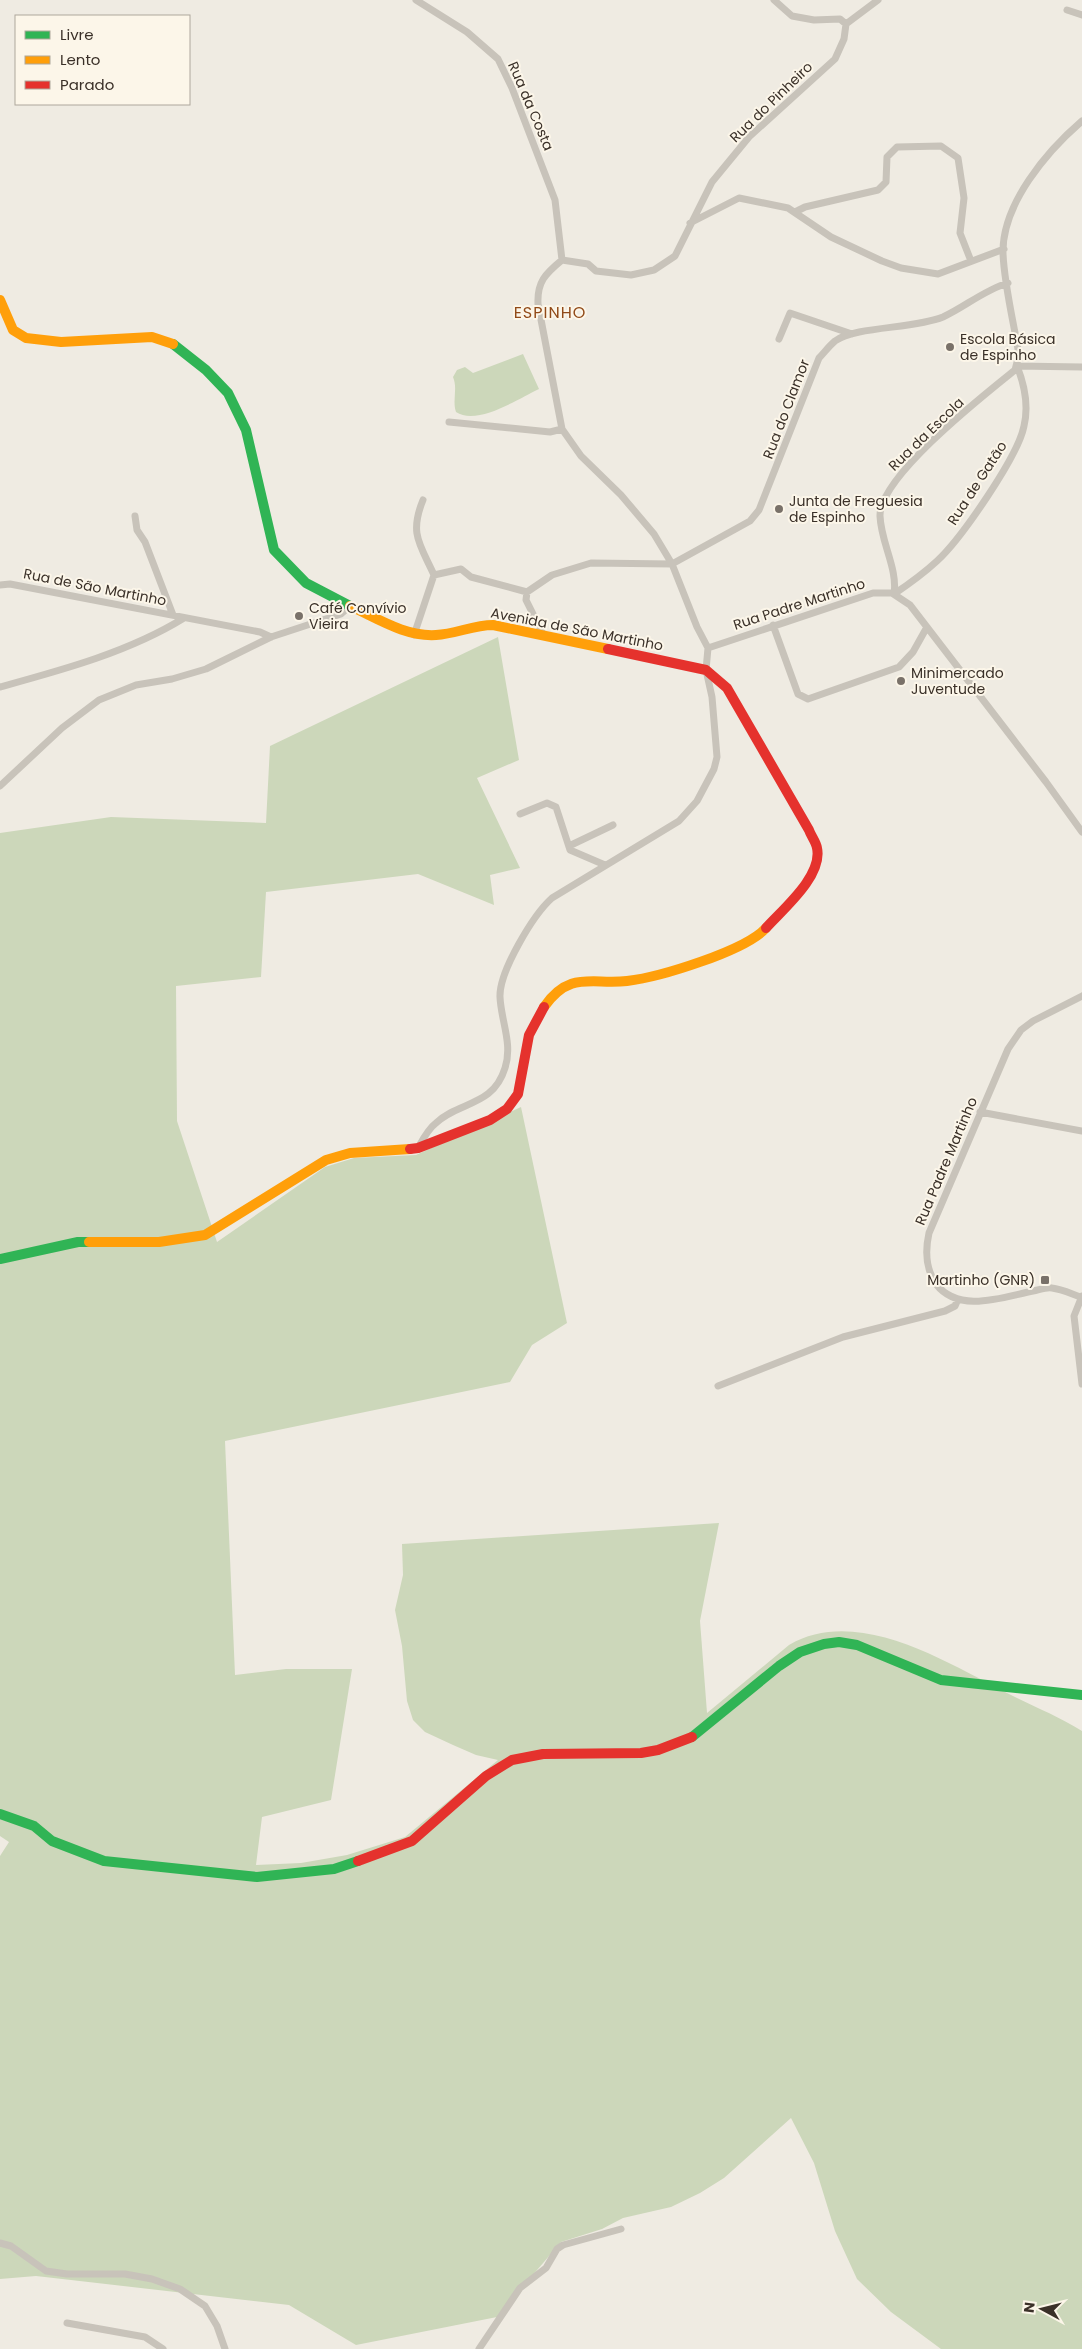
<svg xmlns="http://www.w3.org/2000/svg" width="1082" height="2349" font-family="Poppins,sans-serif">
<rect width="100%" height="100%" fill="#efebe2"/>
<!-- green -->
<path fill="#ccd7ba" d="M 523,354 L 539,389 C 518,399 477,426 456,412 C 452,400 458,389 453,377 L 457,370 L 465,367 L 473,373 Z
M 498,637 L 519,760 L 477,778 L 520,868 L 490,875 L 494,905 L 418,874 L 266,892 L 261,977 L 176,986 L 177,1121 L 217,1242 L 325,1167 L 354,1158 L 416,1155 L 521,1107 L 567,1323 L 532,1345 L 510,1382 L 225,1441 L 235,1675 L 286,1669 L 352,1669 L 331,1800 L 262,1817 L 256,1865 L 301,1863 L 347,1855 L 405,1837 L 498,1760 L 476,1755 L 453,1745 L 425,1732 L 413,1720 L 407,1701 L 402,1646 L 395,1610 L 403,1575 L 402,1544 L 719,1523 L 700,1621 L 707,1713 L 789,1645 C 857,1605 946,1662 1007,1693 C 1032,1706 1058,1716 1082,1731 L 1082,2349 L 941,2349 L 891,2312 L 857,2279 L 835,2231 L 814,2163 L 791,2118 L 724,2178 L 700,2193 L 671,2207 L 623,2218 L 602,2229 L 561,2242 L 497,2317 L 356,2345 L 289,2305 L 36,2276 L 0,2279 L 0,1856 L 9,1842 L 0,1836 L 0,833 L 111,817 L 266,823 L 270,746 Z"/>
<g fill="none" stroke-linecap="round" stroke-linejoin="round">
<!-- street -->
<path stroke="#c8c3ba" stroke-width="7" d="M 416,0 L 467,32 L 498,59 L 512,88 L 555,200 L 562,260
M 774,0 L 792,16 L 814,20 L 840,19 L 846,24
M 1067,10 L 1082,15
M 795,212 L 805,207 L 878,190 L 886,182 L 887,157 L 897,147 L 941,146 L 958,158 L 964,198 L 960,233 L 971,261
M 690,223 L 739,198 L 788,208 L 831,237 L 882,261 L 901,268 L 938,274 L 1004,249
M 562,260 L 588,264 L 596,271 L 631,275 L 654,270 L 675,256 L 712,182 L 749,137 L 835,59 L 844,39 L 846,24 L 878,0
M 562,260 C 545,274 537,282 538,304 L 562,429 L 581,456 L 621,495 L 654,534 L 672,564 L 697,627 L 708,648
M 779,339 L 790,313 L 852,334
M 1016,366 L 1082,367
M 449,422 L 550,432 L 562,429
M 135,516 L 137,530 L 145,542 L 173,615
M 434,575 L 461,569 L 471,577 L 527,592 L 552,575 L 591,563 L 672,564 L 750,521 L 759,510 L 819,358 C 824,353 829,346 835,341 C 856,326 914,329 943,317 C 965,307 984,290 1008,283
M 0,585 L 10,584 L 260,632 L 271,637
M 527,592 L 526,600 L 544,636
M 894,594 C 898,569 881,543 880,516 C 879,477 984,395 1015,370 L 1019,355 C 1014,324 1004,284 1003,253 C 1002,204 1047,151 1082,121
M 894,594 C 909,584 924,573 937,561 C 960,540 1018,457 1024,426 C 1029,405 1025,386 1017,366
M 773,625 L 798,694 L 808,699 L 899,667 L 913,652 L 927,627
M 414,635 L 434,575 C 420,544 409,534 423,500
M 708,648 L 873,593 L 892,593 L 910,605 L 1046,782 L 1082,832
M 0,687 C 62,670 129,652 184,618
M 0,786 L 62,728 L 99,700 L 136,685 L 172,679 L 206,669 L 271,637 L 341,614 L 350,606
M 520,814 L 547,803 L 556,807 L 570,850 L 605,865
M 569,846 L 613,825
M 980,1112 L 1082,1131
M 418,1148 C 423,1139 428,1129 436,1123 C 459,1101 493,1107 505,1068 C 513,1044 501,1021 500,997 C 499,972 533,915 552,898 L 679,821 L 697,801 L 714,769 L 717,757 L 712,697 L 706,670 L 708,648
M 1082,1296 L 1074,1316 L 1082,1384
M 1081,1297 C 1072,1294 1061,1289 1052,1288 C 1046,1287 1039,1290 1033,1291 C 1003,1297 959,1314 936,1284 C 925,1268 925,1251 929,1233 L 1008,1049 L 1021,1030 L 1033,1021 L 1082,996
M 718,1386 L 843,1337 L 945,1311 L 955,1306 L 958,1299
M 0,2243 L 11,2246 L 46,2271 L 67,2274 L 125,2274 L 152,2279 L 180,2289 L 205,2306 L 217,2326 L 225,2349
M 67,2323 L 145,2337 L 163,2349
M 479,2349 L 520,2288 L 546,2268 L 557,2249 L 563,2245 L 621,2229"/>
<!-- fast -->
<path stroke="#30b455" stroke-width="10" d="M 173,344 L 206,370 L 228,393 L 246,430 L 274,550 L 306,583 L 350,606
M 0,1259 L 78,1242 L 89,1242
M 692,1737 L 779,1666 L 800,1652 L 824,1644 L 839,1642 L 857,1645 L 941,1680 L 1082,1695
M 0,1814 L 34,1826 L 52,1841 L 104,1861 L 257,1877 L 334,1869 L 358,1861"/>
<!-- slow -->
<path stroke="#ff9f0a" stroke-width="10" d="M 0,300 L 13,330 L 26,338 L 61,342 L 152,337 L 173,344
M 350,606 C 377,618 405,637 436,635 C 456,634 473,625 493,625 L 608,649
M 544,1007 C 570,970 592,985 627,981 C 660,977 745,951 766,928
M 89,1242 L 159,1242 L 205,1235 L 326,1160 L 350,1153 L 410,1149"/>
<!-- jam -->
<path stroke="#e5322d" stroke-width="10" d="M 608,649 L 706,670 L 727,688 L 809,830 C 811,836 816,842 817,848 C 823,876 783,909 766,928
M 410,1149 L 418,1148 L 490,1120 L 507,1109 L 518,1094 L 529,1035 L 544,1007
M 358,1861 L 412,1841 L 486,1776 L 512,1760 L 543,1754 L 641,1753 L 658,1750 L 692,1737"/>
</g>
<!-- markers -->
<g fill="#797169" stroke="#fcf6e9" stroke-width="2">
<circle cx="950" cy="347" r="5"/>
<circle cx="779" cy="509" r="5"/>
<circle cx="299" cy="616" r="5"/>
<circle cx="901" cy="681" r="5"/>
<rect x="1040" y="1275" width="10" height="10" rx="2.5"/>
</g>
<g text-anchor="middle" stroke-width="4" stroke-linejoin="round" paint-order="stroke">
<!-- street labels -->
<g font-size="14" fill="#3a3028" stroke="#fcf6e9">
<text transform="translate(771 102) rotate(-44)" y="5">Rua do Pinheiro</text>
<text transform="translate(531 106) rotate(67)" y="5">Rua da Costa</text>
<text transform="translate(786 409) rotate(-69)" y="5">Rua do Clamor</text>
<text transform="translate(926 434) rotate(-44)" y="5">Rua da Escola</text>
<text transform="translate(977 483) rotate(-57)" y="5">Rua de Gatão</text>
<text transform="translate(95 587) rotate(11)" y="5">Rua de São Martinho</text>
<text transform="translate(799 604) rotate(-18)" y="5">Rua Padre Martinho</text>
<text transform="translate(577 629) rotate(11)" y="5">Avenida de São Martinho</text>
<text transform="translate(946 1161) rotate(-67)" y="5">Rua Padre Martinho</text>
</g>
<!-- poi labels -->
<g font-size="14" fill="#3a3028" stroke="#fcf6e9" text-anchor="start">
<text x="960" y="344">Escola Básica<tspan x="960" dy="16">de Espinho</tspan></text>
<text x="789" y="506">Junta de Freguesia<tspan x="789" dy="16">de Espinho</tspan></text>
<text x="309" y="613">Café Convívio<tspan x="309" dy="16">Vieira</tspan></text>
<text x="911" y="678">Minimercado<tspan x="911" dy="16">Juventude</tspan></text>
<text x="1035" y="1285" text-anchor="end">Martinho (GNR)</text>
</g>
<!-- quarter labels -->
<g font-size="16" letter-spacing="1" fill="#914a18" stroke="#fcf6e9">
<text x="550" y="318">ESPINHO</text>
</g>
</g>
<!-- legend -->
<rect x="15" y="15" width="175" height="90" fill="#fcf6e9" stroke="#aea79c"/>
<rect x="25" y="31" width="25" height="8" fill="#30b455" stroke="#aea79c"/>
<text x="60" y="40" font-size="15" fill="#3a3028">Livre</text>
<rect x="25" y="56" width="25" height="8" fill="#ff9f0a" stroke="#aea79c"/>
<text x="60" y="65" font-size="15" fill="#3a3028">Lento</text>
<rect x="25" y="81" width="25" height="8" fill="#e5322d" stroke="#aea79c"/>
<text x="60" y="90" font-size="15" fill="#3a3028">Parado</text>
<!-- north arrow -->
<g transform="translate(1042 2309) rotate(277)" stroke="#fcf6e9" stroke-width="4" paint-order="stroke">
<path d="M0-4L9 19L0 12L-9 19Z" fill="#3a3028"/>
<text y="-8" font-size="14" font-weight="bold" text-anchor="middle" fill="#3a3028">N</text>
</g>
</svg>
